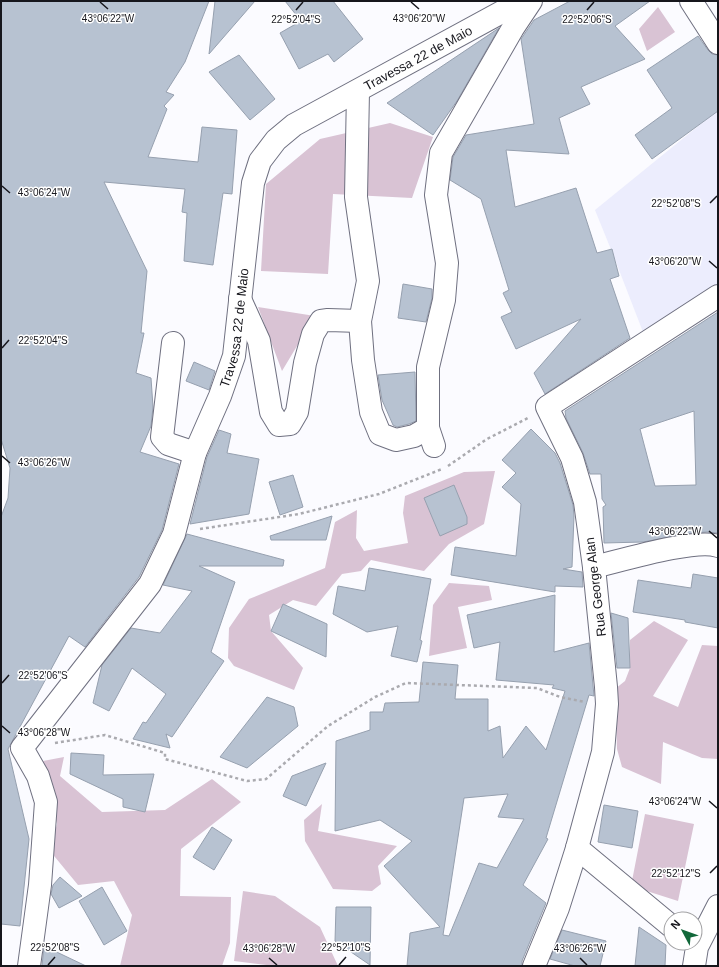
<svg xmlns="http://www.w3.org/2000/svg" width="719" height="967" font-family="Helvetica,sans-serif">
<rect width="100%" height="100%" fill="#fbfbff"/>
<!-- built -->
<path fill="#ecedfd" d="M 718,110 L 718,284 L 643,332 L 614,257 L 595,210 Z"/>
<!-- green -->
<path fill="#d9c3d4" d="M 658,7 L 675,32 L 647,51 L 639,29 Z
M 390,123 L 433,137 L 412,198 L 333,194 L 328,274 L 261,271 L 266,184 L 320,139 Z
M 258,307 L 315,316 L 282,371 Z
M 495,471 L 484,524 L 449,544 L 424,571 L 371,560 L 361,571 L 342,574 L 316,606 L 293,600 L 269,615 L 271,631 L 303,668 L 294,690 L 234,666 L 228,658 L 229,628 L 249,599 L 325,568 L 335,522 L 357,510 L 356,538 L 364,551 L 408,543 L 403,513 L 405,496 L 464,472 Z
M 449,583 L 489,586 L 492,600 L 458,607 L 467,648 L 429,656 L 433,605 Z
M 654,621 L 688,640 L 653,696 L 678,707 L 702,645 L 718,646 C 718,654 716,688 718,693 L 718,759 L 702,758 L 663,742 L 661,784 L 622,767 L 617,749 L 615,689 L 625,681 L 630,668 L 630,640 Z
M 64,757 L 60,776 L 102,812 L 165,810 L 212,779 L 241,802 L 181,849 L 180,896 L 231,897 L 230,943 L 222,966 L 120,966 L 132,915 L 114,881 L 78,885 L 50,851 L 57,824 L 43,761 Z
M 322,804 L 318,831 L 397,846 L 378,866 L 381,884 L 372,891 L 333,889 L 305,841 L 304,820 Z
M 645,814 L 694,824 L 678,901 L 631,886 Z
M 243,891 L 275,896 L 320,927 L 338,966 L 275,966 L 234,961 Z"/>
<!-- building -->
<path fill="#b7c2d1" stroke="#96a0af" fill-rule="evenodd" d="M 1,1 L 209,1 L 185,62 L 166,92 L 174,95 L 164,106 L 167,109 L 148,157 L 198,162 L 202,127 L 237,130 L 232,194 L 223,193 L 213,265 L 184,261 L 187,213 L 182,212 L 185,189 L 104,182 L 147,271 L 141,333 L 144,333 L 136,373 L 151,378 L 153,407 L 151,426 L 140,452 L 179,464 L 162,530 L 139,577 L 85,647 L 69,636 L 8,749 L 29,839 L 20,926 L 1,924 L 1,517 L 8,498 L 10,468 L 1,439 Z
M 215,1 L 255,1 L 209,54 Z
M 285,1 L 333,1 L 363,39 L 334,62 L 328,54 L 299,69 L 280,33 L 301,21 Z
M 570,1 L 650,1 L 615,26 L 645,59 L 581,87 L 590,104 L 559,118 L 569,154 L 506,150 L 515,207 L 576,188 L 597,253 L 612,249 L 619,276 L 610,279 L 630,338 L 545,394 L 534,373 L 581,319 L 516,349 L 501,317 L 512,312 L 503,293 L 509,290 L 481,199 L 450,180 L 453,157 L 466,135 L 534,124 L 521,39 L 534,20 Z
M 499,28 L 457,101 L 433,135 L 387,103 Z
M 698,36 L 708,50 L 712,54 L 718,55 L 718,111 L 652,159 L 635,135 L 672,108 L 647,70 Z
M 239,55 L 275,99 L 250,120 L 209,72 Z
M 403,284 L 432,289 L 432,298 L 426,322 L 398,318 Z
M 718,312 L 718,533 L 707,532 L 692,533 L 643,542 L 604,543 L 603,507 L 606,505 L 602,499 L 601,474 L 590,474 L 583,453 L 566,418 L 565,411 ZM 694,411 L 696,485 L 655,486 L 640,429 Z
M 194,362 L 215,371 L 209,390 L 186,381 Z
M 415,372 L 416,421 L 409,424 L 397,427 L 393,425 L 382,400 L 378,375 Z
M 531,429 L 555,453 L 560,463 L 573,505 L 574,516 L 572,567 L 563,569 L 582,572 L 583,587 L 555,586 L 555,592 L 451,575 L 455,547 L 516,556 L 521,504 L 502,487 L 516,473 L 502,460 Z
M 219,430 L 231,434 L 227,453 L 259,459 L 249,514 L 190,524 L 207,457 Z
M 293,475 L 303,507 L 280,515 L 269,482 Z
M 454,485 L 467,517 L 467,524 L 440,536 L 424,498 Z
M 332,516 L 326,540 L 271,540 L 270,536 Z
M 187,534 L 284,560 L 283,566 L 199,566 L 235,582 L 211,652 L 224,661 L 172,737 L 166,734 L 170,748 L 133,739 L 143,722 L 146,723 L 166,694 L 132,668 L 109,711 L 93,703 L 102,665 L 131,628 L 160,633 L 192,591 L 163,585 Z
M 369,568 L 431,579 L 420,640 L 422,641 L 417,662 L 391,656 L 398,626 L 367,632 L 333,614 L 338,586 L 365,591 Z
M 693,574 L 718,578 L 718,628 L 685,622 L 685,620 L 633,612 L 638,580 L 691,588 Z
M 555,595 L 554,652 L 589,643 L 594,696 L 589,695 L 546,838 L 548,839 L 523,885 L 546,903 L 522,961 L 522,966 L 407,966 L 410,933 L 440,927 L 384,866 L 412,841 L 380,820 L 335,831 L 336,741 L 370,730 L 370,712 L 383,712 L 385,703 L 419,702 L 423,662 L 458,665 L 455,699 L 488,699 L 488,731 L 500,726 L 503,758 L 526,726 L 546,750 L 565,691 L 552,688 L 554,685 L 496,680 L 500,642 L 474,648 L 467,615 ZM 508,794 L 498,817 L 524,819 L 497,868 L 479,863 L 449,936 L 443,935 L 464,798 Z
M 283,604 L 327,624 L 326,657 L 271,631 Z
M 611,613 L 628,618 L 630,668 L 617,668 Z
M 267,697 L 294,707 L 298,726 L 247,768 L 220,757 Z
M 71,753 L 104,755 L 103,775 L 154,774 L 145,812 L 123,807 L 123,799 L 70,774 Z
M 326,763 L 306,806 L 283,796 L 292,776 Z
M 604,805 L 638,811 L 632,848 L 598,842 Z
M 212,827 L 232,840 L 214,870 L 193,857 Z
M 60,877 L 82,896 L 59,908 L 51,894 L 53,885 Z
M 102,887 L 127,931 L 104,945 L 79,901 Z
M 336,907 L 371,907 L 370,965 L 335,941 Z
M 639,927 L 666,945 L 665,966 L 635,966 Z
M 562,930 L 606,941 L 600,966 L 575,966 L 550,959 Z
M 44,946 L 86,966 L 42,966 Z"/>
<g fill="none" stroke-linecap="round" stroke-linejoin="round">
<!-- street casing -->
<g stroke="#6f7080" stroke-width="24">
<g id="street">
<path d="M 691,1 L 718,43"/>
<path d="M 358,91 L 356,197 L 368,281 L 360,321 L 363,360 L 371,412 L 380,434 L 396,440 L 414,436 L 428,428"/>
<path d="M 240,299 L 259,341 L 271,412 L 279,425 L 290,424 L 297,412 L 305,363 L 313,334 L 321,321 L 328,320 L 360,321"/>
<path d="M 173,343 L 162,437 L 168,444 L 195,453"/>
<path d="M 434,446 L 428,428 L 428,367 L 444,300 L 447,263 L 436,195 L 441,153 L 513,28 L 531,1"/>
<path d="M 594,567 C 620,561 695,538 718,546"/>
<path d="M 577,848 L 671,926"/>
<path id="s1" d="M 29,966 L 40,885 L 46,802 L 38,776 L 22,748 L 150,584 L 174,534 L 195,453 L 220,396 L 234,356 L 253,183 L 260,161 L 276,140 L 294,125 L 522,1"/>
<path d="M 534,966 L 558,908 L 577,848 L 603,752 L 607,704 L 606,687 L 594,567 L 585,502 L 572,458 L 547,407 L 718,296"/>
<path d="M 694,966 L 697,947 L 718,906"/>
</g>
</g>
<!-- path -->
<path stroke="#aaaaaf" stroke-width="2.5" stroke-dasharray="3 3" stroke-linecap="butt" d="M 448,466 L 487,439 L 528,418
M 200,529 L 299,514 L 379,494 L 442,469
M 55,743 L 105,735 L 165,753 L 165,759 L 247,781 L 266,779 L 328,726 L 375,697 L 406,683 L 537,688 L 560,697 L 585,702"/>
<!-- street -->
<use href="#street" stroke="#fff" stroke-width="22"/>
</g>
<!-- ticks -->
<path fill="none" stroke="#16161c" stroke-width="1.5" d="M 100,2 L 108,9M 411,2 L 419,9M 296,10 L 303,2M 587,10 L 594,2M 2,186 L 10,193M 710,203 L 717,196M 709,261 L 717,268M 2,348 L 9,340M 2,456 L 10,463M 709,531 L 717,538M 2,683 L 9,675M 2,726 L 10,733M 709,801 L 717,808M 710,873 L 717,866M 269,958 L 277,965M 580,958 L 587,965M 48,965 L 55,957M 339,965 L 346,957"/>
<g text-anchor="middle" stroke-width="3" stroke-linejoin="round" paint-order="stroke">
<!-- street labels -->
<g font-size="13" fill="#16161c" stroke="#fff">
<text dy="5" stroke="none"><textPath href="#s1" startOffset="1064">Travessa 22 de Maio</textPath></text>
<text dy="5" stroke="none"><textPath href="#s1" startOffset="704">Travessa 22 de Maio</textPath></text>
<text transform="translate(595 587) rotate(-97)" y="5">Rua George Alan</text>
</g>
</g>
<g font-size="10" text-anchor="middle" fill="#16161c" stroke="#fff" stroke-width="3" stroke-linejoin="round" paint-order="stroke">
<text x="419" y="22">43°06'20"W</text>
<text x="108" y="22">43°06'22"W</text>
<text x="296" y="23">22°52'04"S</text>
<text x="587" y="23">22°52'06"S</text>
<text x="44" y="196">43°06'24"W</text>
<text x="676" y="207">22°52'08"S</text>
<text x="675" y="265">43°06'20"W</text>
<text x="43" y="344">22°52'04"S</text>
<text x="44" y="466">43°06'26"W</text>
<text x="675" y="535">43°06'22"W</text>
<text x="43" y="679">22°52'06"S</text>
<text x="44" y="736">43°06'28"W</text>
<text x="675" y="805">43°06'24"W</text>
<text x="676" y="877">22°52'12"S</text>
<text x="55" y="951">22°52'08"S</text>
<text x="346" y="951">22°52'10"S</text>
<text x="269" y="952">43°06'28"W</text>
<text x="580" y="952">43°06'26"W</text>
</g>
<!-- border -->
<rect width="719" height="967" fill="none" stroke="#16161c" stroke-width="4"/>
<!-- north arrow -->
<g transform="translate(683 931) rotate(311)"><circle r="19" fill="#ffffff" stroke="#a2a2a4"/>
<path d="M0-3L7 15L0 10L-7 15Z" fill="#12683a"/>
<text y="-6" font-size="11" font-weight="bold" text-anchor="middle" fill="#16161c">N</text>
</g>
</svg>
